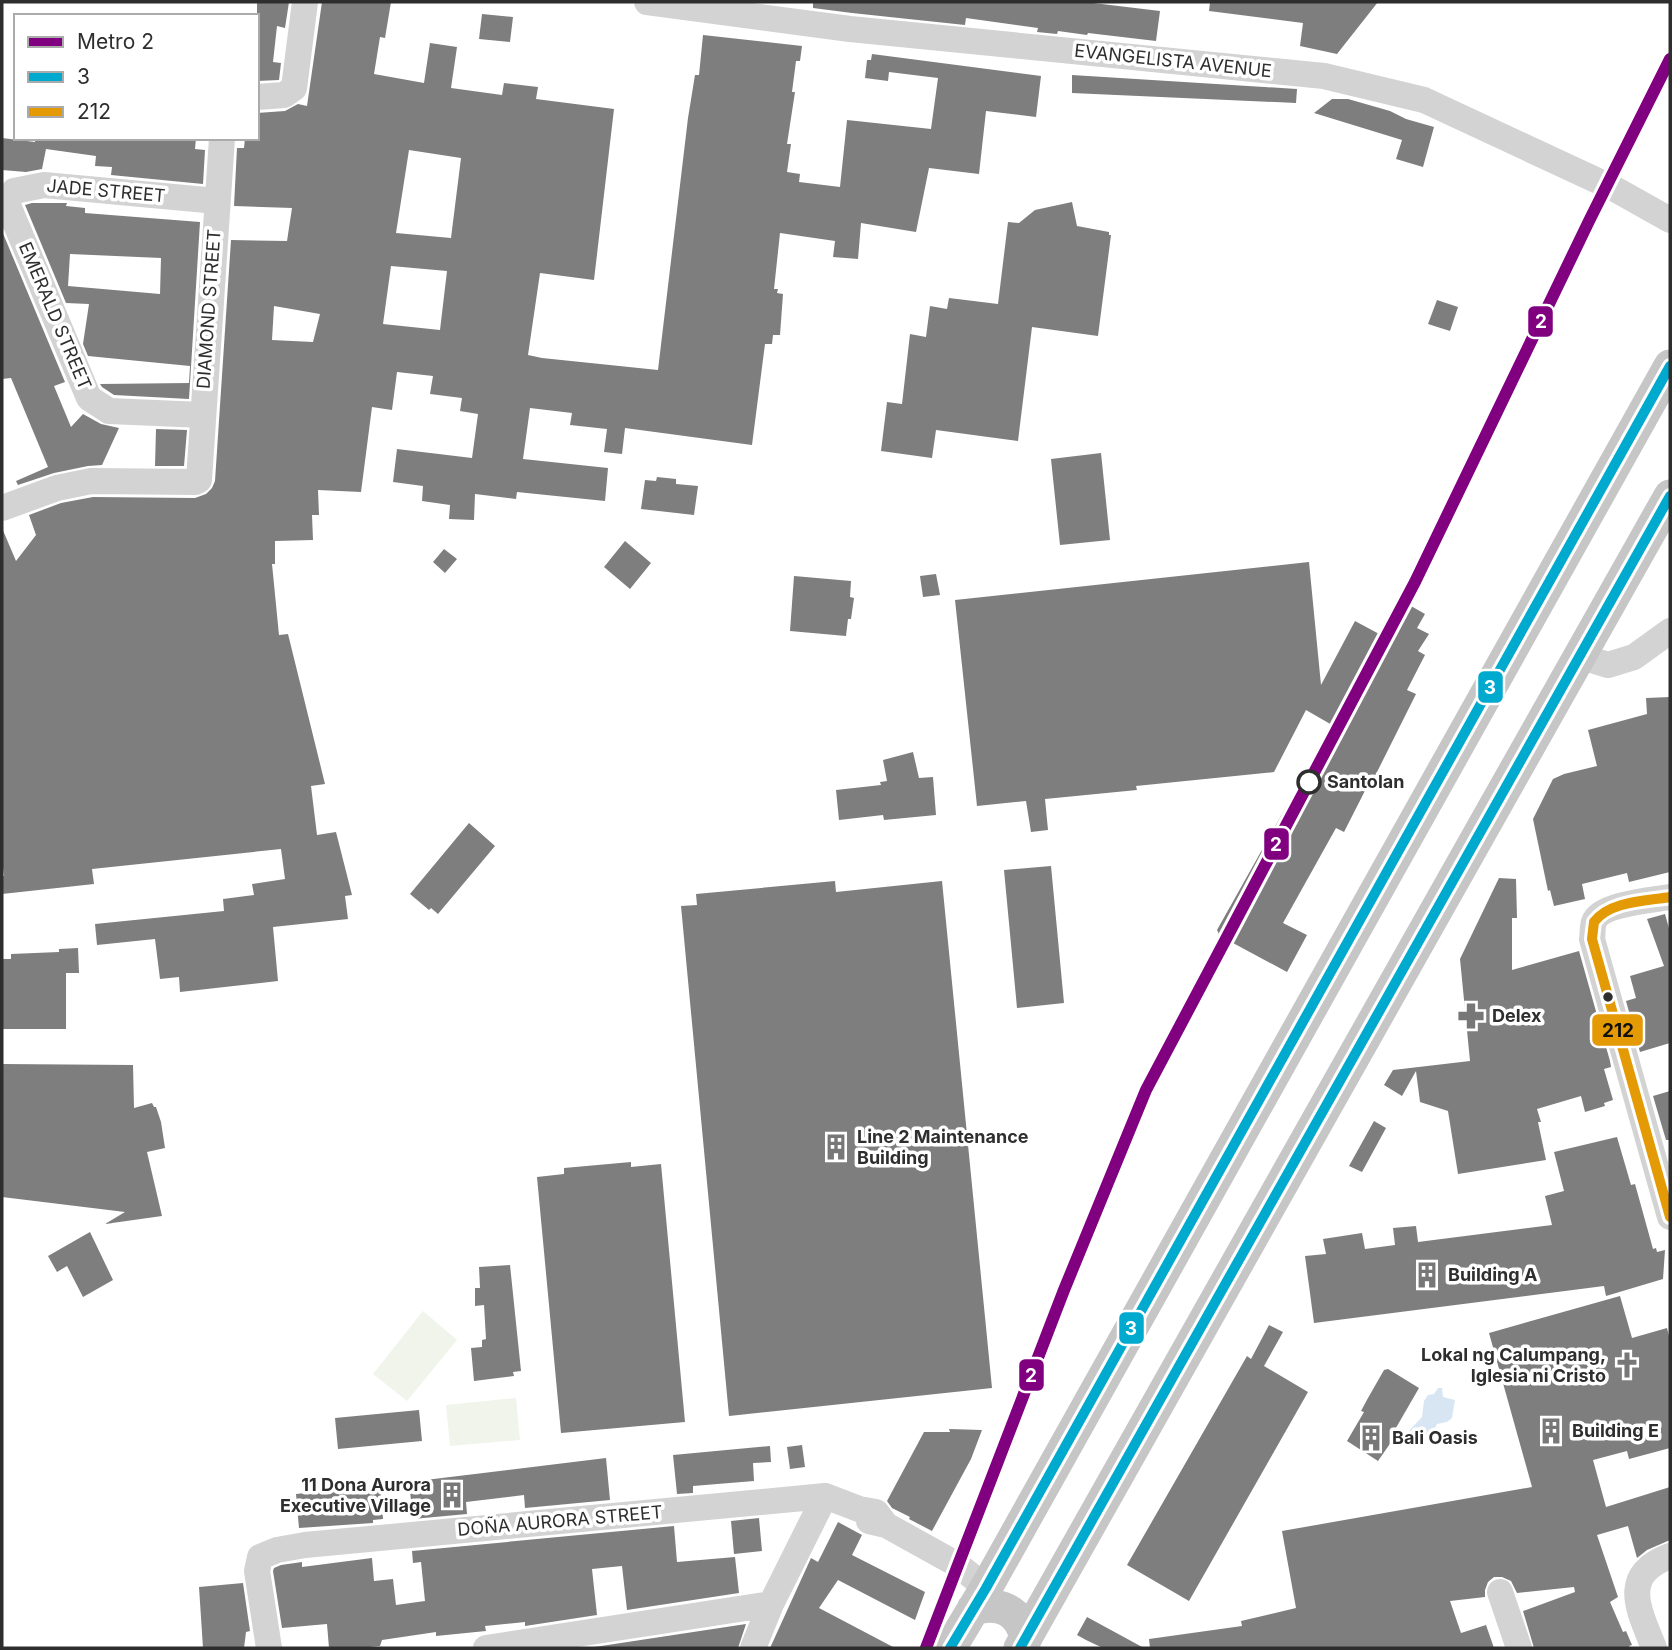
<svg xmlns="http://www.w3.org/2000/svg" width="1672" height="1650" font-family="Inter,sans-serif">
<rect width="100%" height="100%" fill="#fff"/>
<!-- park -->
<path fill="#f0f4eb" d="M 423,1311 L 457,1340 L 407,1401 L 373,1374 Z
M 516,1398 L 520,1440 L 450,1446 L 446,1405 Z"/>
<!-- water -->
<path fill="#d7e6f2" d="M 1438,1388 L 1442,1388 L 1443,1397 L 1455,1400 L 1452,1418 L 1447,1422 L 1437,1424 L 1429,1440 L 1418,1437 L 1409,1440 L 1406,1434 L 1422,1417 L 1424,1401 L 1428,1395 L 1434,1394 Z"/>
<!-- building -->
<path fill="#7e7e7e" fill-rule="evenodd" d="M 257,2 L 289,2 L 285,28 L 277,26 L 273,62 L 281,63 L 279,80 L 257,81 Z
M 322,2 L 391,2 L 385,38 L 380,37 L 374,74 L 424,83 L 430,43 L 457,47 L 451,88 L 502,95 L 504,83 L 538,87 L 536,99 L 614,109 L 594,280 L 540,273 L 528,355 L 542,358 L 658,370 L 688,118 L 695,75 L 699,75 L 703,35 L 802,46 L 800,61 L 796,61 L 792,92 L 795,92 L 787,144 L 791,144 L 787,172 L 800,174 L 799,182 L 840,187 L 847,120 L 931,129 L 938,78 L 889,72 L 888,81 L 865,78 L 867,60 L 871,60 L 872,54 L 1041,76 L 1036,117 L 986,111 L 979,174 L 929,168 L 916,232 L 861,223 L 858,259 L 833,257 L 835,241 L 780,233 L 774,289 L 778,289 L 777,293 L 783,294 L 780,335 L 773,335 L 772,344 L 765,344 L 752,445 L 625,428 L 622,454 L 604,452 L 607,429 L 570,425 L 572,413 L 530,408 L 523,459 L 608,468 L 605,501 L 517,492 L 516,499 L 475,494 L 474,520 L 449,519 L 450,505 L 422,501 L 423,486 L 393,482 L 397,449 L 472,458 L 478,414 L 460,411 L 462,398 L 430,394 L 433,376 L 397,372 L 392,410 L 372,407 L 361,492 L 318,490 L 319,515 L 312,515 L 313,540 L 275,541 L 275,564 L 272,564 L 279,635 L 288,634 L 325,784 L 311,786 L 317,835 L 336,832 L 352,895 L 345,896 L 348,919 L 273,927 L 278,981 L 180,992 L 179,977 L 160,979 L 155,939 L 97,945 L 95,924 L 224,911 L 223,899 L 254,895 L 252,884 L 285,879 L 281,849 L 92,869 L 94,884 L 2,894 L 2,876 L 4,876 L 2,859 L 2,528 L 16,561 L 36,535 L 29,515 L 61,503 L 93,497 L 195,498 L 206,494 L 212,488 L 215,481 L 231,240 L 287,241 L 292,208 L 234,206 L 237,148 L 244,148 L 245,138 L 257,138 L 257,113 L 285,111 L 298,104 L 307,106 ZM 409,150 L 461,158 L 451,238 L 396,233 ZM 391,266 L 447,271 L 440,330 L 383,324 ZM 274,306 L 320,314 L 313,342 L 272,340 Z
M 813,2 L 1085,2 L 1160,11 L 1156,41 L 1088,33 L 1087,35 L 1058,31 L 1057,34 L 1037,32 L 1038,28 L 966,18 L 965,25 L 852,13 L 813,8 Z
M 1210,2 L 1378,2 L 1337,54 L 1300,46 L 1303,23 L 1209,11 Z
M 482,14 L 513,17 L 510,42 L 479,39 Z
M 1072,75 L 1297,89 L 1296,103 L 1072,93 Z
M 1332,99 L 1348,99 L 1390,111 L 1406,119 L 1434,127 L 1423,167 L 1396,159 L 1402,140 L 1314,113 Z
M 2,138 L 35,142 L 35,138 L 196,138 L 195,149 L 205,150 L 203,184 L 111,175 L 112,167 L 95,166 L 96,156 L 46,149 L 42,169 L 26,172 L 2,170 Z
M 1072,202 L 1077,226 L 1109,232 L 1109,235 L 1111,235 L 1098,336 L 1032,327 L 1018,441 L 936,430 L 932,458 L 881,451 L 887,402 L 902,404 L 910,334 L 926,337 L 930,306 L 947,309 L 949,298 L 998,304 L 1008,222 L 1019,223 L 1035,210 Z
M 32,203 L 67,203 L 66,206 L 85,208 L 85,213 L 200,222 L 189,399 L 114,395 L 102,387 L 100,384 L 189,383 L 190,366 L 88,356 L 83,344 L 89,304 L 66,303 L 25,205 ZM 70,254 L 161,258 L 160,294 L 68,286 Z
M 2,231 L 65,382 L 54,386 L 71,427 L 83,414 L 101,424 L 119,428 L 102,465 L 88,466 L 54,473 L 18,485 L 16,481 L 48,467 L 11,378 L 2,379 Z
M 1437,300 L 1458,307 L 1450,331 L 1428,324 Z
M 156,429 L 187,430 L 184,466 L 155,466 Z
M 1101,453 L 1110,540 L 1060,545 L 1051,459 Z
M 657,477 L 676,479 L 676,484 L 698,486 L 694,515 L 641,509 L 645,480 L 656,481 Z
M 625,541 L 651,563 L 630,589 L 604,567 Z
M 444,549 L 457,559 L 445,573 L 433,562 Z
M 1309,562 L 1321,685 L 1355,621 L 1381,635 L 1392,614 L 1404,620 L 1411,606 L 1425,614 L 1417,628 L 1429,634 L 1418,651 L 1425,655 L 1407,690 L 1416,694 L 1375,776 L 1373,775 L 1344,832 L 1336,828 L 1283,923 L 1307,935 L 1287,972 L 1220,936 L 1217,930 L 1332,725 L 1306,710 L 1274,772 L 1136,786 L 1137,790 L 1045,799 L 1048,830 L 1031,832 L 1026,801 L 977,806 L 955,600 Z
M 936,574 L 940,595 L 923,597 L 920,576 Z
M 794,576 L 851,581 L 850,597 L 854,598 L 851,619 L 848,619 L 846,636 L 790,631 Z
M 1670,697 L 1670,872 L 1629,882 L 1627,873 L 1582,884 L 1585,899 L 1554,906 L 1550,890 L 1548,891 L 1533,819 L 1553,779 L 1564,774 L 1597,766 L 1588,730 L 1647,714 L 1646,698 Z
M 913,752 L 919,778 L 933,777 L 936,815 L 884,820 L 883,815 L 839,820 L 836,790 L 881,785 L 880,782 L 887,781 L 883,760 Z
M 469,823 L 495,846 L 438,914 L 431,908 L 429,910 L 410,894 Z
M 1051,866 L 1064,1003 L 1017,1008 L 1004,870 Z
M 1499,878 L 1516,879 L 1517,918 L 1512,918 L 1512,970 L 1579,951 L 1610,1061 L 1611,1067 L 1604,1069 L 1613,1100 L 1604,1103 L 1605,1106 L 1585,1112 L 1581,1096 L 1537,1109 L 1541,1122 L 1538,1122 L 1546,1160 L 1458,1174 L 1448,1111 L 1420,1102 L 1416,1071 L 1402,1096 L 1384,1085 L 1393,1070 L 1470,1061 L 1460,959 Z
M 835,881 L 836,892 L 942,881 L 992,1388 L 729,1416 L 681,906 L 697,905 L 696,894 Z
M 1665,914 L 1670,932 L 1670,1043 L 1640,1052 L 1626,1001 L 1636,998 L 1630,976 L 1664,966 L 1647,919 Z
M 78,948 L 79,973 L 66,973 L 66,1029 L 2,1029 L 2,959 L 11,959 L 11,954 L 59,952 L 59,949 Z
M 2,1064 L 133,1065 L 134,1108 L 152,1103 L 154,1107 L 156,1107 L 161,1122 L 165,1148 L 147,1152 L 162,1216 L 105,1224 L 125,1212 L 2,1197 Z
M 1670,1091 L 1670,1140 L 1666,1140 L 1653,1096 Z
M 1374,1121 L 1386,1128 L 1362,1172 L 1349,1166 Z
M 1617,1137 L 1631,1185 L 1635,1184 L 1653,1249 L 1656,1248 L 1657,1252 L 1665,1250 L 1663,1279 L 1606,1296 L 1604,1286 L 1314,1323 L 1305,1256 L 1326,1254 L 1323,1239 L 1362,1233 L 1365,1249 L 1395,1245 L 1393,1228 L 1416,1226 L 1418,1242 L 1552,1225 L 1545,1196 L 1564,1191 L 1554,1152 Z
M 631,1162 L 631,1167 L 661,1164 L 685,1422 L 561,1433 L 537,1177 L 564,1174 L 564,1168 Z
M 90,1232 L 113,1280 L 83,1297 L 67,1266 L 57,1272 L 48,1256 Z
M 510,1265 L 521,1371 L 513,1372 L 514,1376 L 474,1381 L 471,1348 L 482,1347 L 482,1340 L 486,1339 L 484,1305 L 475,1306 L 475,1288 L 480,1288 L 479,1267 Z
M 1620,1296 L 1632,1338 L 1667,1328 L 1670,1340 L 1670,1448 L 1629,1459 L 1627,1451 L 1593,1460 L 1606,1507 L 1670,1487 L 1670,1540 L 1647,1550 L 1637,1558 L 1628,1526 L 1597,1535 L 1618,1597 L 1610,1602 L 1623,1632 L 1626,1631 L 1632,1645 L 1629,1646 L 1630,1648 L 1534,1648 L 1523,1611 L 1575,1592 L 1574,1587 L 1517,1593 L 1511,1581 L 1502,1577 L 1494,1577 L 1488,1582 L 1485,1590 L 1485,1597 L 1450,1601 L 1461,1633 L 1486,1625 L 1494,1648 L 1150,1648 L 1149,1639 L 1242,1626 L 1241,1621 L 1296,1608 L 1282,1531 L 1532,1487 L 1489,1333 Z
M 1269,1325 L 1283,1332 L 1264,1366 L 1308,1392 L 1189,1601 L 1127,1565 L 1247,1356 L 1251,1359 Z
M 1388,1369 L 1419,1388 L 1393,1433 L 1396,1435 L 1378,1461 L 1347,1441 L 1364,1412 L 1361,1411 L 1368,1398 L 1384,1370 Z
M 419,1410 L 422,1441 L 338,1449 L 335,1418 Z
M 949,1429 L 982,1430 L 971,1459 L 932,1531 L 909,1519 L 910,1517 L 892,1508 L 887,1501 L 924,1432 L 950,1432 Z
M 802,1445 L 805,1467 L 790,1469 L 787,1447 Z
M 770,1446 L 771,1462 L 753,1463 L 754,1481 L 693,1486 L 693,1493 L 677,1494 L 673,1455 Z
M 606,1458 L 610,1500 L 525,1508 L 524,1495 L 466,1502 L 467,1514 L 413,1519 L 409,1482 Z
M 380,1485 L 383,1519 L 373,1520 L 373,1523 L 299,1528 L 296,1494 Z
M 759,1518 L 762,1551 L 734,1554 L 731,1521 Z
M 838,1522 L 862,1535 L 852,1555 L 925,1592 L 915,1620 L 838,1580 L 819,1608 L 895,1648 L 770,1648 L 811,1558 L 818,1562 Z
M 674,1526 L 677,1562 L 735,1557 L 739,1593 L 627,1610 L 622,1566 L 592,1569 L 597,1615 L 525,1626 L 525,1622 L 485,1626 L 486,1631 L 436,1636 L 436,1632 L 382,1640 L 380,1646 L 360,1648 L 329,1648 L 327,1624 L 282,1628 L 273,1571 L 274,1568 L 281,1565 L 302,1562 L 302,1567 L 372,1558 L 374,1581 L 393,1579 L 396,1605 L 425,1601 L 421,1562 L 413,1563 L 412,1551 Z
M 243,1583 L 250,1631 L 246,1632 L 244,1648 L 203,1648 L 199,1587 Z
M 1087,1617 L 1144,1648 L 1103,1648 L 1086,1640 L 1077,1635 Z
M 746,1624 L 738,1648 L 588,1648 Z"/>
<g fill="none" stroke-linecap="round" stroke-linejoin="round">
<!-- minor -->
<path stroke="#d3d3d3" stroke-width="26" d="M 647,2 L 850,29 L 1324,76 L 1424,100 L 1613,188 L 1670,220
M 257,97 L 284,95 L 294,88 L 305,2
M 2,202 L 7,203 L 14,191 L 44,185 L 217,201
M 7,203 L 89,398 L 109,411 L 203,415
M 2,508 L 57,488 L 91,481 L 195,482 L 199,480 L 222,138
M 1579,656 L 1608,665 L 1634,657 L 1670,631
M 1670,897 C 1653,900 1600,904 1594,922 C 1592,927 1593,934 1592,939 L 1670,1217
M 869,1521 L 886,1525 L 958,1565 L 986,1588
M 1500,1592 L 1519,1648
M 269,1648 L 257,1571 L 260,1557 L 277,1550 L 305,1545 L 825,1496 L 859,1509 L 876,1512 L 886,1525
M 486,1648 L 771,1604
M 753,1648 L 771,1604 L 825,1496
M 1654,1648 C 1639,1610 1619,1575 1670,1556"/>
<!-- major -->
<path stroke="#c6c6c6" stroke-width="33" d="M 973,1609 C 999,1601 1020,1610 1026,1638
M 950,1648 L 986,1588 L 1670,366
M 1020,1648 L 1670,496"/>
<!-- bus-1 casing -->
<g stroke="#fff" stroke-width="16">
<path id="bus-1" d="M 950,1648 L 986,1588 L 1670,366
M 1020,1648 L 1670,496"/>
</g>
<!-- bus-2 casing -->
<g stroke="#fff" stroke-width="16">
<path id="bus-2" d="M 1670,897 C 1646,901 1609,901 1594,922 L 1592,939 L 1670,1217"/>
</g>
<!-- bus-1 -->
<use href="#bus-1" stroke="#00a9ce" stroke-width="10"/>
<!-- bus-2 -->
<use href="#bus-2" stroke="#e39a05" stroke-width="10"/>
<!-- metro-1 casing -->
<g stroke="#fff" stroke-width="18">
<path id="metro-1" d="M 926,1648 L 1064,1290 L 1146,1090 L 1415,582 L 1589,221 L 1670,59"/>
</g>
<!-- metro-1 -->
<use href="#metro-1" stroke="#800080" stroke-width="12"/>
</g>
<!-- icons -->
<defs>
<g id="pharmacy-bare" transform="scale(2.1)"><path d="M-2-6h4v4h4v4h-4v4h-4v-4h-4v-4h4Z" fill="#777" stroke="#fff" stroke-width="2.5" paint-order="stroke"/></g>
<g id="building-bare" transform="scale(2.1)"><path d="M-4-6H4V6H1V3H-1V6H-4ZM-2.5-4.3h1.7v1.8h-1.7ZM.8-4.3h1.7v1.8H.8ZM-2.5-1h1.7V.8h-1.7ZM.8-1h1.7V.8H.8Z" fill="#777" stroke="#fff" stroke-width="2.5" paint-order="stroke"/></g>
<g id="church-bare" transform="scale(2.1)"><path d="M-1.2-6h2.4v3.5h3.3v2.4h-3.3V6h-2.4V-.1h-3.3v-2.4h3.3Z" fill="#777" stroke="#fff" stroke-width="2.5" paint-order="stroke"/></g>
</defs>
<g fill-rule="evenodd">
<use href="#pharmacy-bare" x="1471" y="1016"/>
<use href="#building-bare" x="836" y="1147"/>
<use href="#building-bare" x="1427" y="1275"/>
<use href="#church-bare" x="1627" y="1365"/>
<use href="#building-bare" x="1551" y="1431"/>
<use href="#building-bare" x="1371" y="1438"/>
<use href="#building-bare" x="452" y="1495"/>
</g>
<!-- markers -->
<circle fill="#fff" stroke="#2e2e2e" stroke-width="3.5" cx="1309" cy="782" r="11"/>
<circle fill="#2e2e2e" stroke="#fff" stroke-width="2.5" cx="1608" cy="997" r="6"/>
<g text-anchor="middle" stroke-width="7" stroke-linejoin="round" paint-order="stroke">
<!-- street labels -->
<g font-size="18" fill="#2e2e2e" stroke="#fff">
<text transform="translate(1173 61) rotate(6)" y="6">EVANGELISTA AVENUE</text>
<text transform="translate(106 191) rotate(5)" y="6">JADE STREET</text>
<text transform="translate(209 309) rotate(-86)" y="6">DIAMOND STREET</text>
<text transform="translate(55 316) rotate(67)" y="6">EMERALD STREET</text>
<text transform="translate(560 1521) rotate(-5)" y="6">DOÑA AURORA STREET</text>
</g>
<!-- stop labels -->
<g font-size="18" font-weight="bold" fill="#2e2e2e" stroke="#fff" text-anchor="start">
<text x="1327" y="788">Santolan</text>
</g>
<!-- poi labels -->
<g font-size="18" font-weight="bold" fill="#2e2e2e" stroke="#fff" text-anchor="start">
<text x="1492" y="1022">Delex</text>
<text x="857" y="1143">Line 2 Maintenance<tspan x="857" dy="21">Building</tspan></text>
<text x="1448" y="1281">Building A</text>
<text x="1606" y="1361" text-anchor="end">Lokal ng Calumpang,<tspan x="1606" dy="21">Iglesia ni Cristo</tspan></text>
<text x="1572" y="1437">Building E</text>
<text x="1392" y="1444">Bali Oasis</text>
<text x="431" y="1491" text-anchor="end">11 Dona Aurora<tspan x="431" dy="21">Executive Village</tspan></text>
</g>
</g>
<g stroke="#fff" stroke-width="2.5">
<rect x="1527" y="305" width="27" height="33" rx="7" fill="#800080"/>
<rect x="1477" y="670" width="27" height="34" rx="7" fill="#00a9ce"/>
<rect x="1263" y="827" width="27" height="34" rx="7" fill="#800080"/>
<rect x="1591" y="1013" width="53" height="34" rx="7" fill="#e39a05"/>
<rect x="1118" y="1311" width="27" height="34" rx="7" fill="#00a9ce"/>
<rect x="1018" y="1358" width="27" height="34" rx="7" fill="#800080"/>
</g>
<g font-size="19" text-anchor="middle" font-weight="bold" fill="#fff">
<text x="1541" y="328">2</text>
<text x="1490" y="694">3</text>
<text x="1276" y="851">2</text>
<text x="1131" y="1335">3</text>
<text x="1031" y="1382">2</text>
</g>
<g font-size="19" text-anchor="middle" font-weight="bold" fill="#111">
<text x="1618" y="1037">212</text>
</g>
<!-- border -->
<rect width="1672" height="1650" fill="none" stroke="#2e2e2e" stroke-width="7"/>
<!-- legend -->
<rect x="14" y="14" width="245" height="126" fill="#ffffff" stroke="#ababab" stroke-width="2"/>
<rect x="28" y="37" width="35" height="10" fill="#800080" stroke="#ababab" stroke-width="2"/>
<text x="77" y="49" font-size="21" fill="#2e2e2e">Metro 2</text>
<rect x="28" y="72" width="35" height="10" fill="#00a9ce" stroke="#ababab" stroke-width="2"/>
<text x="77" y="84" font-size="21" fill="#2e2e2e">3</text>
<rect x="28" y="107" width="35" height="10" fill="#e39a05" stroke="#ababab" stroke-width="2"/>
<text x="77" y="119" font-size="21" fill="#2e2e2e">212</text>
</svg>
